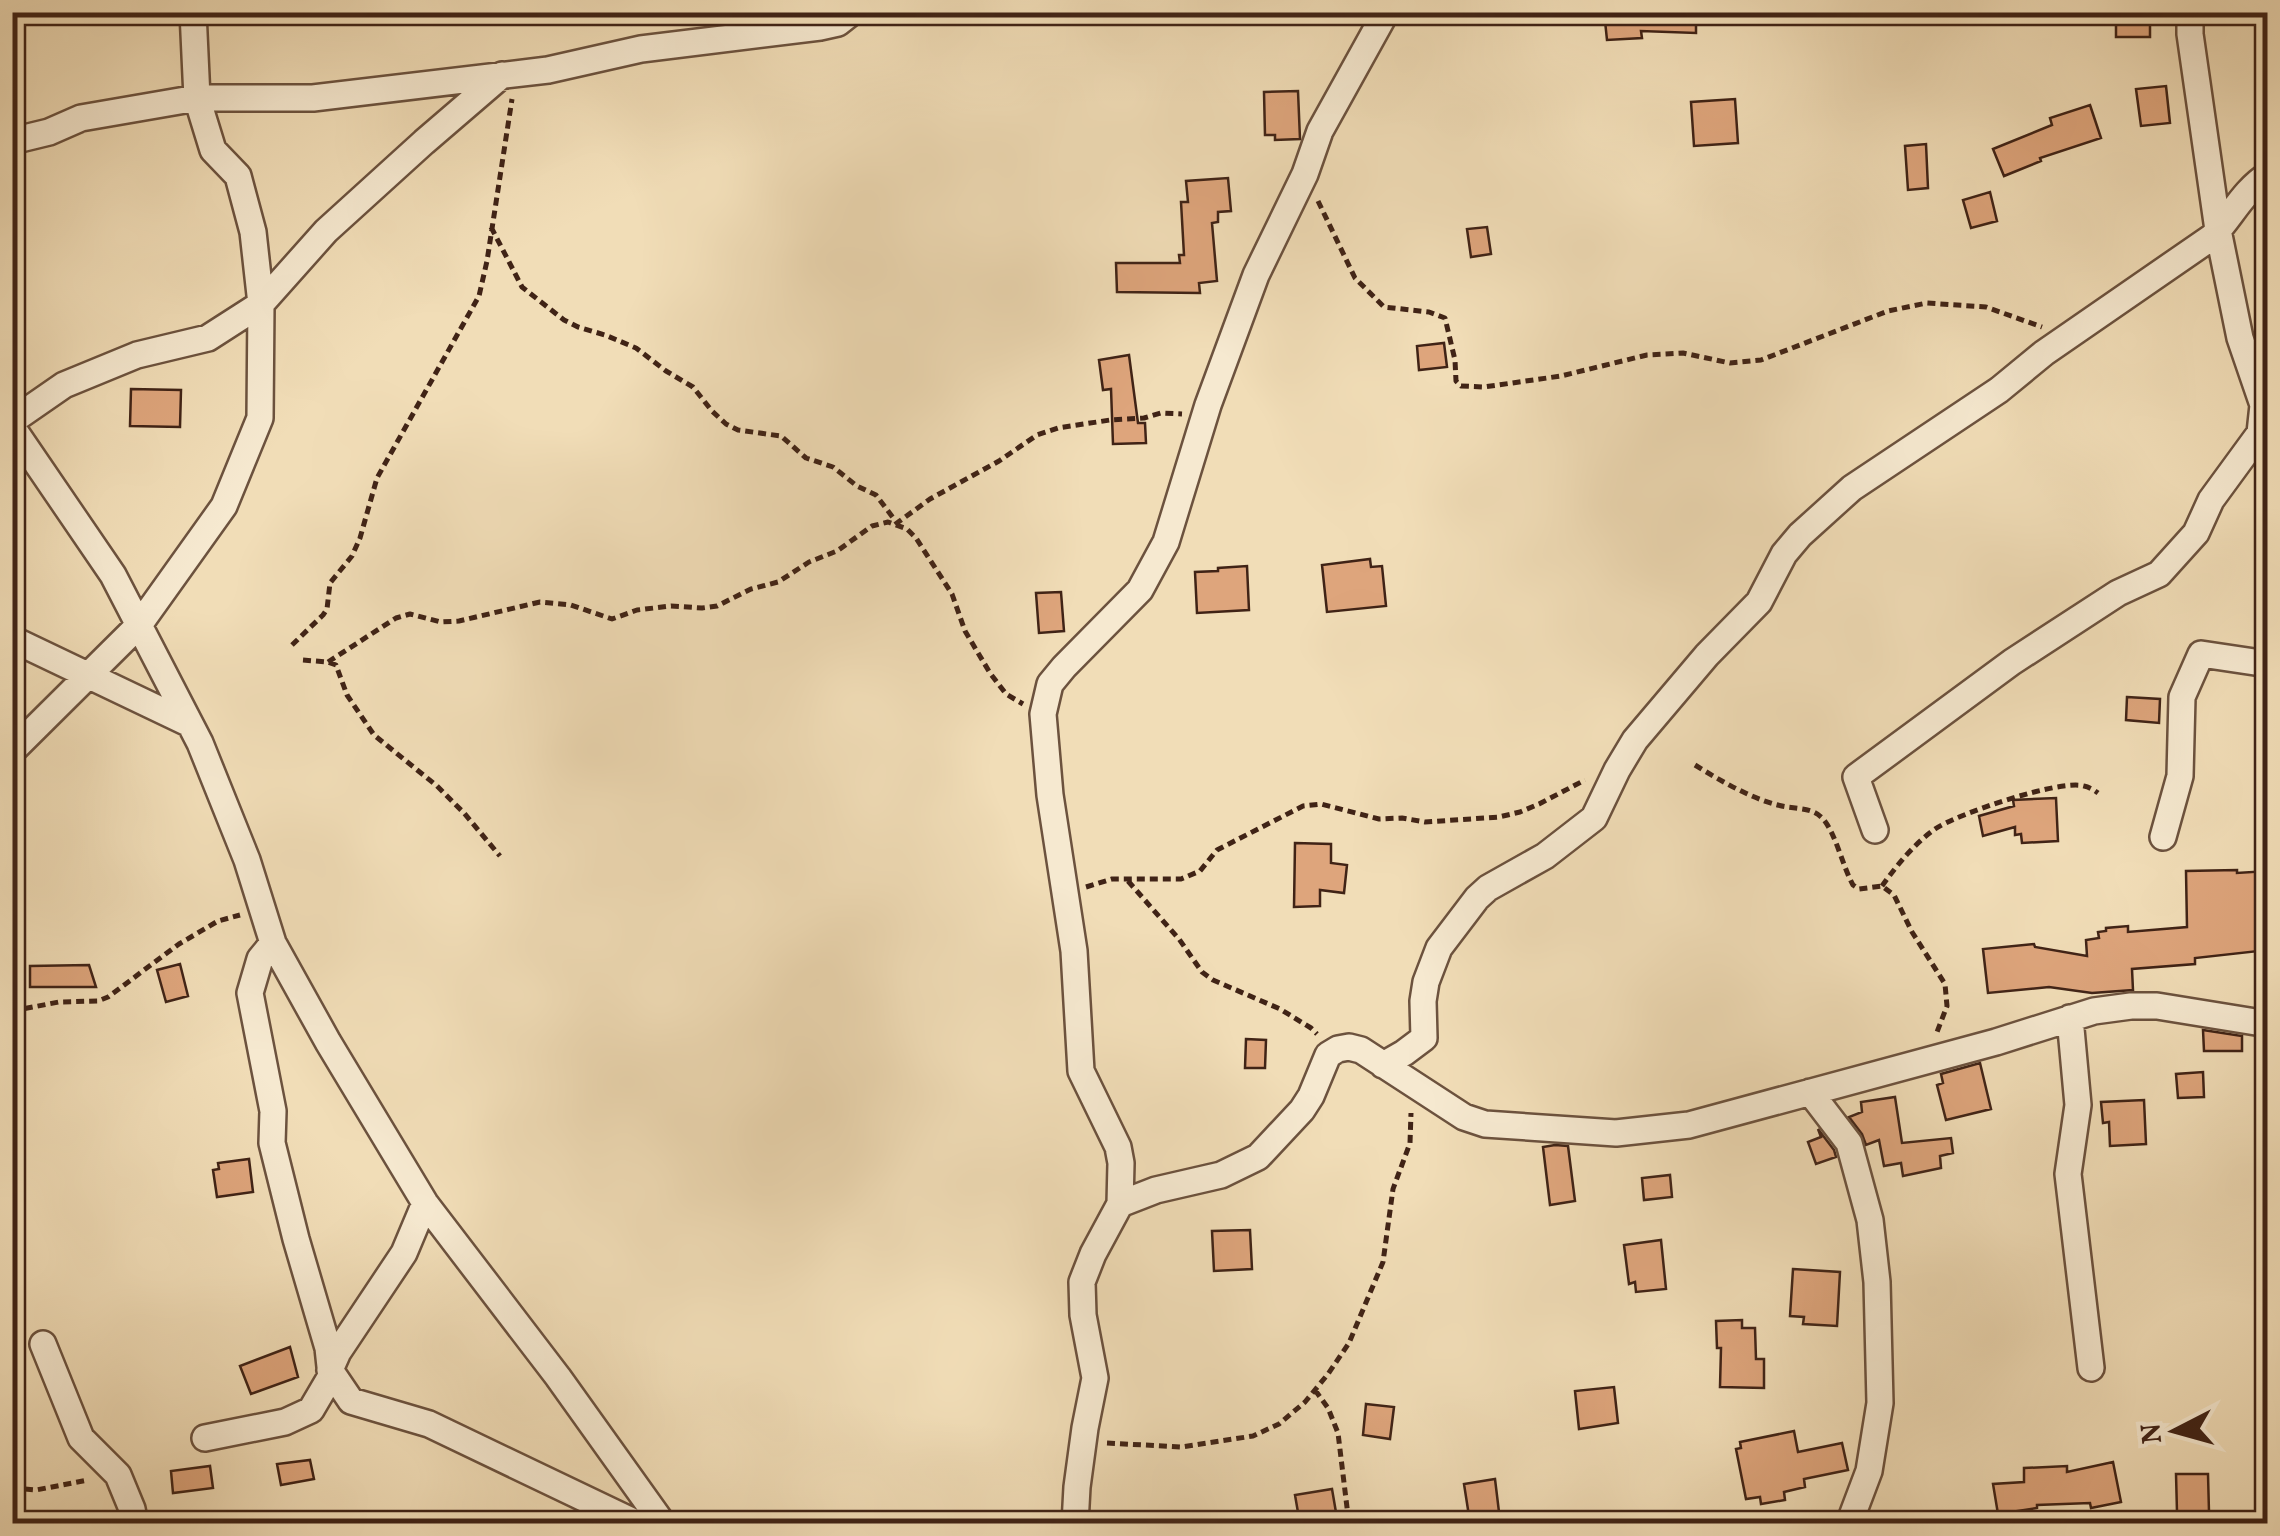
<svg xmlns="http://www.w3.org/2000/svg" width="2280" height="1536" font-family="Vollkorn,serif">
<rect width="100%" height="100%" fill="#f1ddb7"/>
<filter id="stains"><feTurbulence type="fractalNoise" baseFrequency=".002" numOctaves="4"/><feColorMatrix values="0 0 0 0 .2 0 0 0 0 .09 0 0 0 0 .02 0 0 0 .5 -.17"/></filter>
<radialGradient id="worn" r=".72"><stop offset=".6" stop-color="#630" stop-opacity="0"/><stop offset="1" stop-color="#630" stop-opacity=".3"/></radialGradient>
<!-- building -->
<path fill="#dea57c" stroke="#402316" stroke-width="2.5" d="M 1609,12 L 1696,12 L 1696,33 L 1641,31 L 1642,38 L 1607,40 L 1605,21 L 1610,20 Z
M 2116,12 L 2150,12 L 2150,37 L 2116,37 Z
M 2166,86 L 2170,123 L 2141,126 L 2136,89 Z
M 1298,91 L 1300,139 L 1275,140 L 1275,135 L 1265,135 L 1264,92 Z
M 1735,99 L 1738,143 L 1694,146 L 1691,102 Z
M 2090,105 L 2101,138 L 2040,158 L 2041,161 L 2004,176 L 1993,149 L 2052,125 L 2050,118 Z
M 1926,144 L 1928,188 L 1908,190 L 1905,146 Z
M 1228,178 L 1231,211 L 1218,212 L 1218,222 L 1212,223 L 1217,281 L 1199,283 L 1200,293 L 1117,292 L 1116,263 L 1180,263 L 1179,255 L 1184,255 L 1181,202 L 1188,202 L 1186,181 Z
M 1990,192 L 1997,221 L 1971,228 L 1963,200 Z
M 1487,227 L 1491,254 L 1471,257 L 1467,229 Z
M 1444,343 L 1447,367 L 1419,370 L 1417,346 Z
M 1129,355 L 1138,423 L 1145,423 L 1146,443 L 1113,444 L 1111,389 L 1103,390 L 1099,360 Z
M 131,389 L 181,390 L 180,427 L 130,426 Z
M 1370,559 L 1371,567 L 1382,566 L 1386,606 L 1327,612 L 1322,565 Z
M 1247,566 L 1249,610 L 1197,613 L 1195,572 L 1218,571 L 1218,568 Z
M 1061,592 L 1064,631 L 1039,633 L 1036,593 Z
M 2127,697 L 2160,699 L 2159,723 L 2126,720 Z
M 2056,798 L 2058,841 L 2022,843 L 2021,834 L 2015,835 L 2015,827 L 1983,836 L 1979,816 L 2014,806 L 2013,800 Z
M 1295,843 L 1331,844 L 1331,863 L 1347,865 L 1344,893 L 1320,890 L 1320,906 L 1294,907 Z
M 2237,870 L 2237,873 L 2268,871 L 2268,950 L 2195,958 L 2195,964 L 2132,969 L 2133,990 L 2092,993 L 2049,987 L 1988,993 L 1983,949 L 2034,944 L 2035,947 L 2087,956 L 2086,940 L 2099,938 L 2098,932 L 2106,931 L 2106,928 L 2128,926 L 2128,932 L 2187,927 L 2186,871 Z
M 180,964 L 188,996 L 166,1002 L 157,970 Z
M 89,965 L 96,987 L 30,987 L 30,966 Z
M 2203,1030 L 2242,1036 L 2242,1051 L 2204,1051 Z
M 1246,1039 L 1266,1040 L 1265,1068 L 1245,1068 Z
M 1980,1063 L 1991,1109 L 1946,1120 L 1937,1085 L 1943,1083 L 1941,1074 Z
M 2203,1072 L 2204,1097 L 2178,1098 L 2176,1074 Z
M 1895,1097 L 1902,1143 L 1951,1138 L 1953,1153 L 1940,1156 L 1941,1168 L 1903,1176 L 1901,1163 L 1884,1166 L 1879,1140 L 1866,1145 L 1862,1134 L 1849,1117 L 1862,1112 L 1861,1102 Z
M 2144,1100 L 2146,1144 L 2110,1146 L 2109,1122 L 2103,1123 L 2101,1102 Z
M 1818,1129 L 1834,1150 L 1836,1157 L 1816,1164 L 1808,1142 L 1821,1137 Z
M 1555,1145 L 1568,1146 L 1575,1201 L 1550,1205 L 1543,1147 Z
M 249,1159 L 253,1192 L 217,1197 L 213,1170 L 219,1169 L 218,1163 Z
M 1670,1175 L 1672,1197 L 1644,1200 L 1642,1178 Z
M 1250,1230 L 1252,1269 L 1214,1271 L 1212,1231 Z
M 1661,1240 L 1666,1289 L 1636,1292 L 1635,1282 L 1629,1284 L 1624,1245 Z
M 1793,1269 L 1840,1272 L 1837,1326 L 1803,1324 L 1804,1317 L 1790,1316 Z
M 1742,1320 L 1742,1328 L 1755,1328 L 1756,1359 L 1764,1359 L 1764,1388 L 1720,1387 L 1721,1348 L 1717,1348 L 1716,1321 Z
M 290,1347 L 298,1377 L 251,1394 L 240,1366 Z
M 1614,1387 L 1618,1423 L 1579,1429 L 1575,1391 Z
M 1366,1404 L 1394,1407 L 1390,1439 L 1363,1435 Z
M 1794,1431 L 1798,1452 L 1842,1443 L 1848,1470 L 1804,1479 L 1805,1487 L 1784,1492 L 1785,1500 L 1761,1504 L 1760,1497 L 1746,1499 L 1736,1449 L 1741,1448 L 1740,1442 Z
M 310,1460 L 314,1479 L 281,1485 L 277,1464 Z
M 2113,1462 L 2121,1502 L 2091,1508 L 2090,1503 L 2037,1505 L 2037,1508 L 1998,1514 L 1993,1484 L 2024,1482 L 2024,1468 L 2067,1466 L 2067,1472 Z
M 210,1466 L 213,1488 L 173,1493 L 171,1471 Z
M 2176,1474 L 2208,1474 L 2209,1512 L 2177,1512 Z
M 1495,1479 L 1499,1512 L 1469,1516 L 1464,1484 Z
M 1332,1489 L 1338,1524 L 1300,1524 L 1295,1495 Z"/>
<g fill="none" stroke-linecap="round" stroke-linejoin="round">
<!-- minor casing -->
<g stroke="#6c523e" stroke-width="30">
<path id="minor" d="M 12,141 L 49,132 L 81,118 L 197,98 L 193,12
M 12,421 L 64,385 L 137,355 L 208,338 L 261,304 L 326,231 L 424,142 L 502,75
M 12,427 L 113,575 L 200,743 L 247,860 L 273,943 L 328,1042 L 425,1203 L 558,1377 L 663,1524
M 12,639 L 190,724
M 12,751 L 139,625 L 224,506 L 260,418 L 261,304 L 253,232 L 238,176 L 213,150 L 197,98 L 313,98 L 548,70 L 641,49 L 820,27 L 838,23 L 852,12
M 1875,830 L 1856,777 L 2012,662 L 2118,593 L 2159,574 L 2196,533 L 2211,500 L 2260,433 L 2263,405 L 2240,338 L 2218,230 L 2190,34 L 2190,12
M 2163,837 L 2180,776 L 2182,697 L 2201,654 L 2268,664
M 2070,1018 L 2078,1105 L 2068,1174 L 2091,1368
M 1383,1065 L 1404,1053 L 1424,1038 L 1423,1001 L 1426,982 L 1439,948 L 1477,898 L 1488,888 L 1545,856 L 1594,818 L 1617,770 L 1635,740 L 1707,655 L 1759,602 L 1784,554 L 1800,535 L 1852,488 L 1999,390 L 2044,353 L 2212,237 C 2232,216 2243,191 2268,175
M 1810,1092 L 1849,1143 L 1870,1220 L 1877,1282 L 1880,1403 L 1869,1471 L 1849,1524
M 425,1203 L 404,1253 L 338,1352 L 330,1370 L 351,1401 L 429,1424 L 638,1524
M 1120,1204 L 1156,1190 L 1221,1175 L 1258,1157 L 1302,1110 L 1311,1096 L 1328,1055 L 1338,1049 L 1349,1047 L 1361,1050 L 1464,1117 L 1485,1124 L 1616,1133 L 1689,1125 L 1996,1042 L 2094,1011 L 2131,1006 L 2157,1006 L 2268,1024
M 43,1344 L 81,1438 L 118,1475 L 132,1509 L 135,1524
M 205,1438 L 285,1422 L 311,1410 L 331,1376 L 328,1348 L 296,1239 L 272,1143 L 273,1111 L 250,993 L 260,959 L 273,943
M 1075,1524 L 1077,1487 L 1085,1428 L 1095,1378 L 1083,1315 L 1082,1282 L 1093,1254 L 1120,1204 L 1121,1163 L 1118,1147 L 1081,1071 L 1074,951 L 1050,795 L 1043,714 L 1050,684 L 1064,667 L 1140,590 L 1166,542 L 1208,405 L 1256,275 L 1305,174 L 1320,131 L 1386,12"/>
</g>
<!-- path -->
<path stroke="#402316" stroke-width="5" stroke-dasharray="8 5" stroke-linecap="butt" d="M 1318,201 L 1355,278 L 1384,307 L 1429,312 L 1445,318 L 1455,360 L 1456,381 L 1461,386 L 1484,387 L 1561,376 L 1647,355 L 1683,353 L 1730,363 L 1761,360 L 1888,311 L 1927,303 L 1986,307 L 2042,327
M 491,227 L 522,287 L 564,320 L 578,327 L 605,335 L 636,348 L 666,371 L 693,387 L 712,411 L 726,424 L 738,430 L 781,436 L 806,458 L 833,467 L 857,486 L 876,495 L 897,523 L 930,499 L 999,461 L 1037,435 L 1058,428 L 1110,420 L 1144,418 L 1161,413 L 1182,414
M 292,645 L 323,615 L 327,609 L 330,583 L 352,556 L 360,538 L 377,478 L 479,296 L 487,261 L 512,99
M 303,660 L 328,662 L 336,665 L 347,695 L 374,735 L 437,786 L 464,813 L 500,856
M 328,662 L 396,618 L 410,614 L 441,622 L 459,621 L 540,602 L 571,605 L 612,619 L 637,610 L 671,606 L 702,608 L 717,606 L 751,589 L 778,582 L 809,562 L 837,551 L 872,526 L 888,522 L 907,529 L 916,538 L 952,594 L 965,631 L 990,673 L 1006,694 L 1023,704
M 1695,765 C 1721,781 1758,803 1788,807 C 1802,809 1815,809 1824,820 C 1836,835 1843,867 1853,885 L 1859,889 L 1882,886 L 1894,895 L 1912,932 L 1945,984 L 1947,1006 L 1937,1032
M 1128,881 L 1179,939 L 1202,972 L 1213,980 L 1280,1009 L 1311,1028 L 1317,1034
M 1882,886 C 1897,865 1914,844 1935,829 C 1957,814 2060,779 2084,786 C 2089,787 2094,790 2098,793
M 1086,887 L 1112,879 L 1181,879 L 1200,871 L 1217,850 L 1303,806 L 1321,804 L 1379,819 L 1402,818 L 1425,822 L 1499,817 L 1520,812 L 1539,804 L 1585,780
M 12,1011 L 59,1002 L 98,1001 L 108,997 L 179,944 L 218,921 L 240,915
M 1315,1390 L 1328,1408 L 1338,1433 L 1349,1524
M 1107,1443 L 1181,1447 L 1253,1436 L 1279,1424 L 1305,1402 L 1328,1374 L 1349,1343 L 1383,1262 L 1393,1189 L 1410,1143 L 1411,1113
M 12,1488 L 36,1490 L 88,1480"/>
<!-- minor -->
<use href="#minor" stroke="#f6e9d0" stroke-width="25"/>
</g>
<!-- margin -->
<rect width="2280" height="1536" fill="none" stroke="#f1ddb7" stroke-width="50"/>
<rect x="15" y="15" width="2250" height="1506" fill="none" stroke="#402316" stroke-width="5"/>
<rect x="25" y="25" width="2230" height="1486" fill="none" stroke="#402316" stroke-width="2.5"/>
<!-- north arrow -->
<g transform="translate(2175 1431) rotate(264)" stroke="#f6e9d0" stroke-width="8" paint-order="stroke">
<path d="M0-8L18 38L0 25L-18 38Z" fill="#402316"/>
<text y="-15" font-size="28" font-weight="bold" text-anchor="middle" fill="#402316">N</text>
</g>
<rect width="100%" height="100%" filter="url(#stains)"/>
<rect width="100%" height="100%" fill="url(#worn)"/>
</svg>
